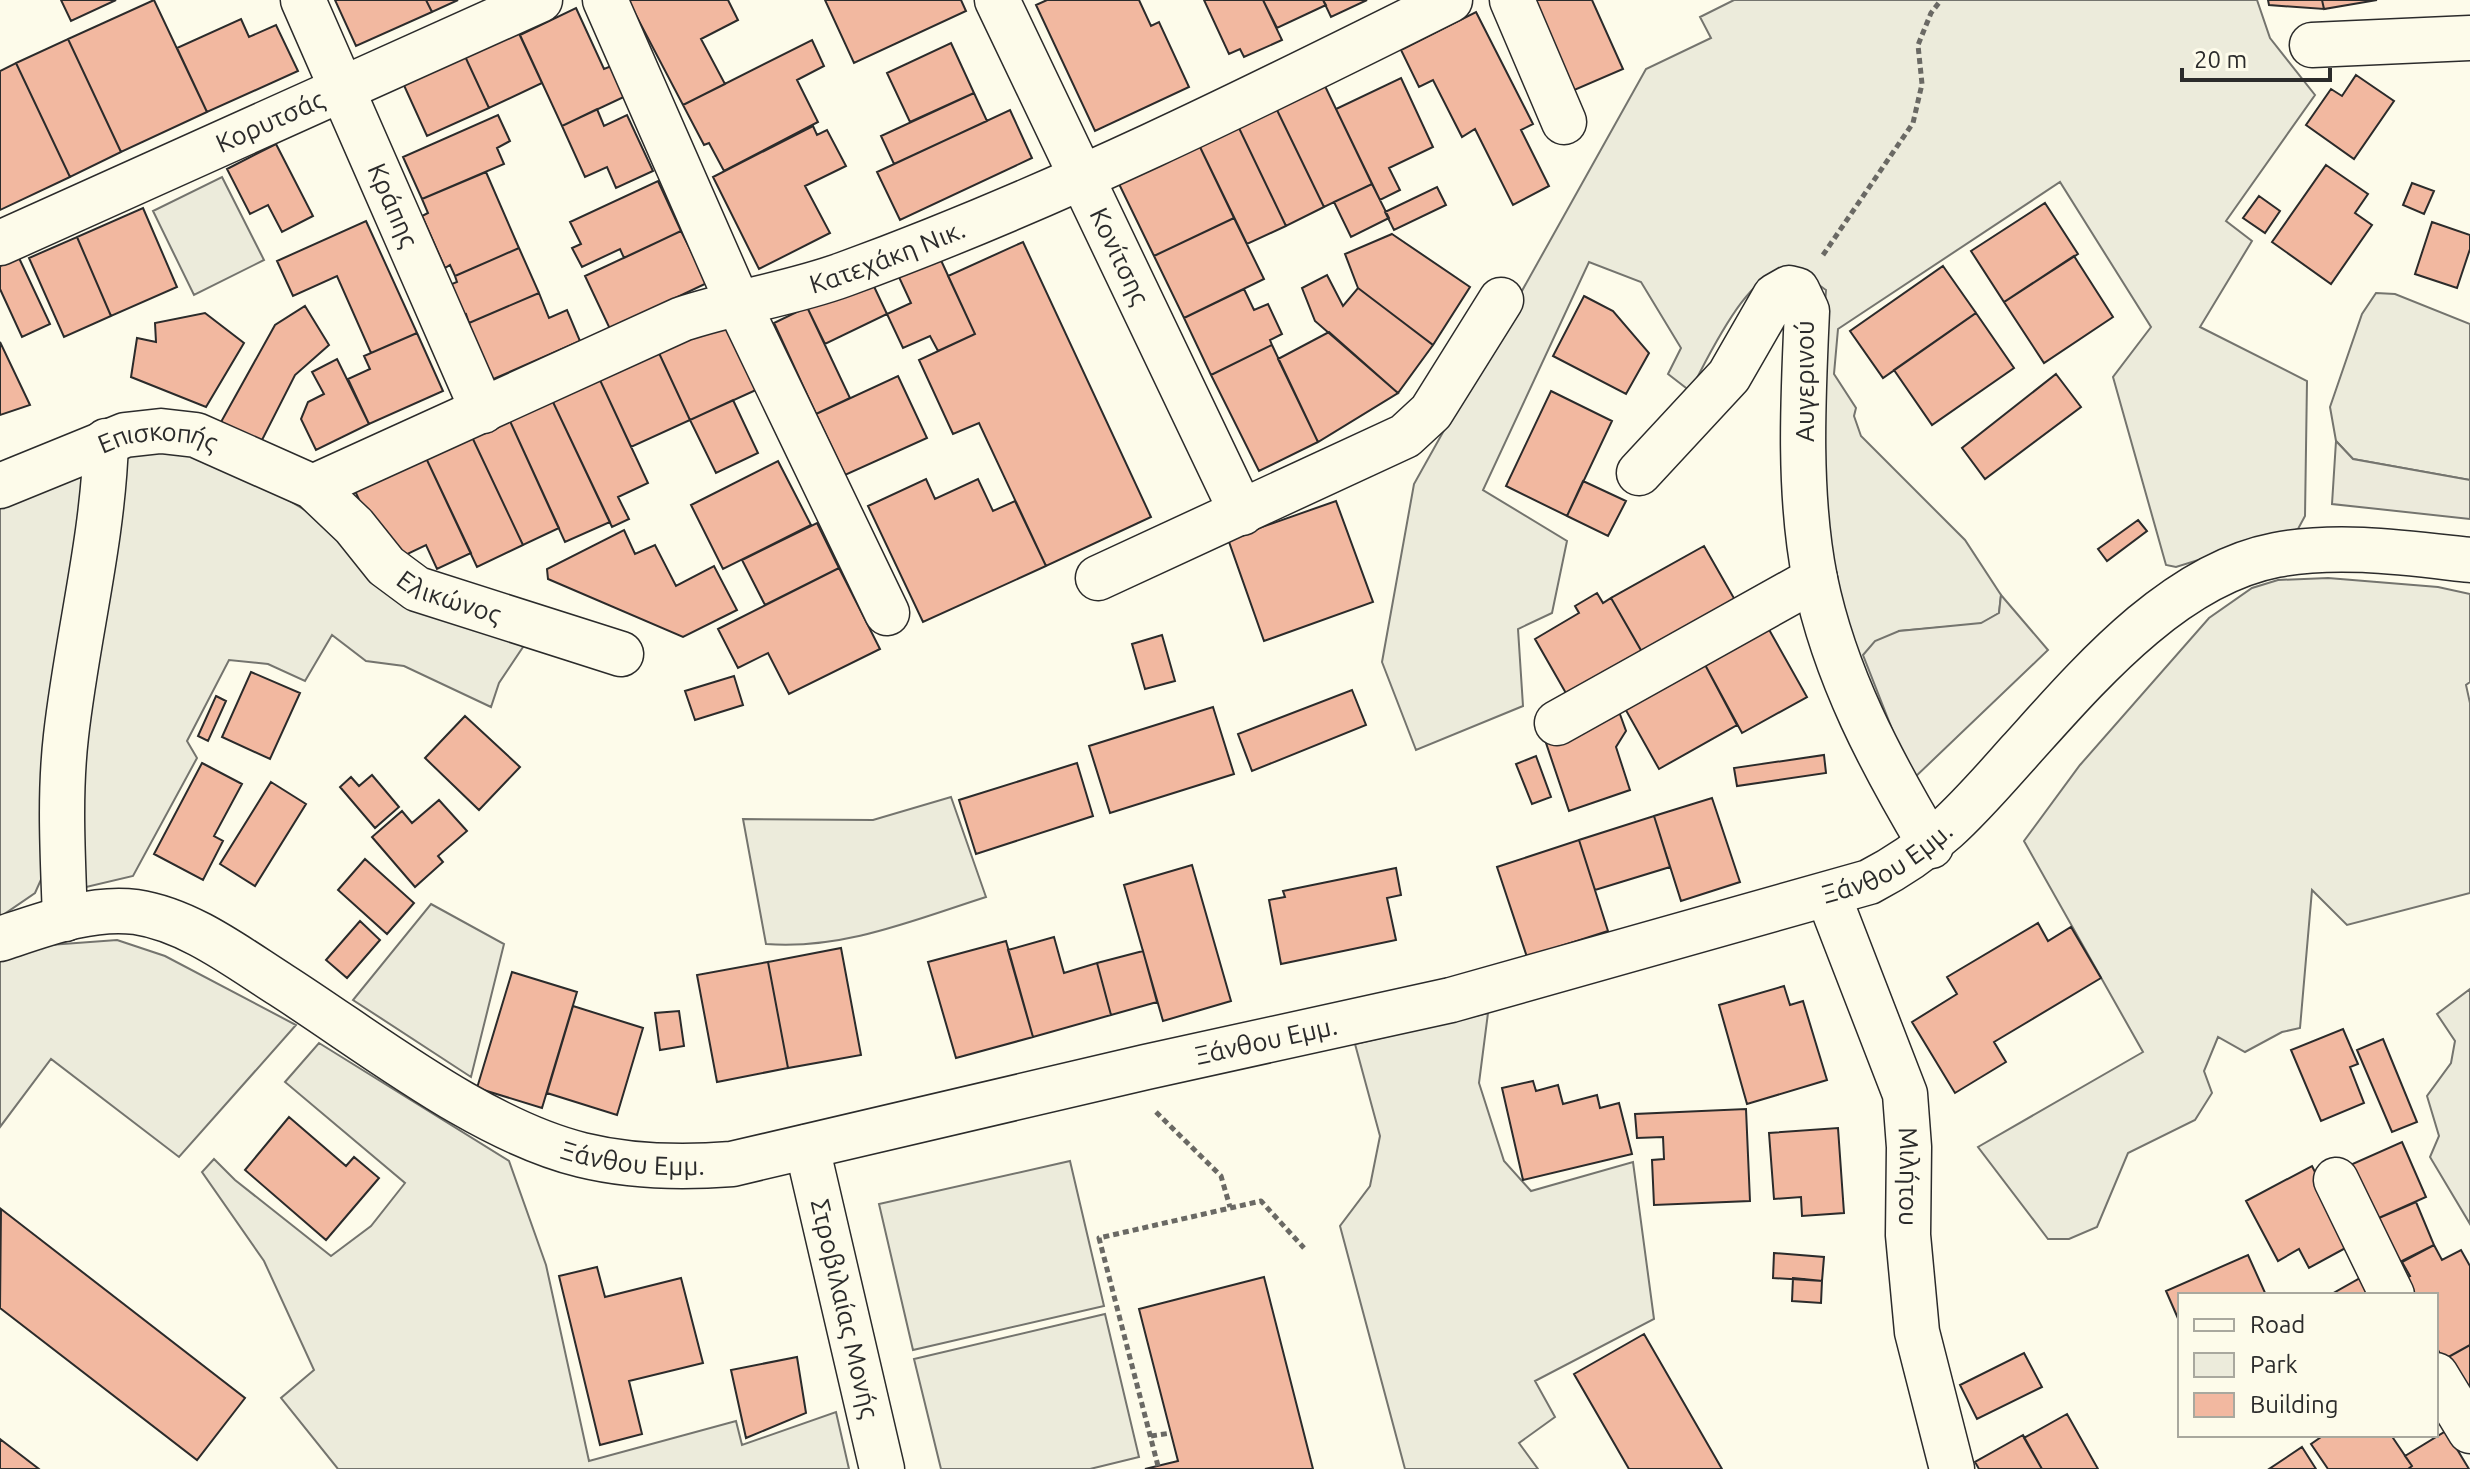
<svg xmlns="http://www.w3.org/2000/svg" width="2470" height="1469" font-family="Ubuntu,sans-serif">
<rect width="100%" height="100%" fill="#fdfbea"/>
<!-- green -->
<path fill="#ecebdb" stroke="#74746e" stroke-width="2" d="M 1734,0 L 2257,0 L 2270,38 L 2315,95 L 2226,221 L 2252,241 L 2200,327 L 2307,381 L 2305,516 L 2298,529 L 2176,567 L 2166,565 L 2113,377 L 2151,327 L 2060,182 L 1838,329 L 1834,374 L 1856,408 L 1854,416 L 1861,436 L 1965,540 L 2001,595 L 1999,613 L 1981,624 L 1899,631 L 1910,769 C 1892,732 1859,681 1848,643 C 1813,524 1817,412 1826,290 C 1817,284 1805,273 1795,270 C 1751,260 1708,359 1690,391 L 1668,374 L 1681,348 L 1641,282 L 1589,262 L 1483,490 L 1567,541 L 1552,613 L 1518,629 L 1523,706 L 1416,750 L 1382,662 L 1414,484 L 1646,69 L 1711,38 L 1700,17 Z
M 222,177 L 264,260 L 194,295 L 153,211 Z
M 2376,293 L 2395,294 L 2470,324 L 2470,480 L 2353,459 L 2336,441 L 2330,407 L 2362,314 Z
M 155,443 L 231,465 L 525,644 L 499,683 L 491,707 L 404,666 L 366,661 L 332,635 L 305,681 L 268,664 L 229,660 L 187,741 L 197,758 L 133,876 L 82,888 L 84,754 L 122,454 Z
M 82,468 L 85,493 L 44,873 L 35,893 L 0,917 L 0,506 Z
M 2328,578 L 2438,587 L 2470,594 L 2470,682 L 2466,685 L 2470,703 L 2470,893 L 2347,925 L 2312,890 L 2300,1028 L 2282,1032 L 2245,1052 L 2218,1037 L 2204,1071 L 2212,1093 L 2195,1120 L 2128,1153 L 2097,1227 L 2069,1239 L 2048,1239 L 1978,1147 L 2143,1052 L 2024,841 L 2080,765 L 2209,618 L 2252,588 L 2278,580 Z
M 951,797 L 986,897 C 914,920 843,950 766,944 L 743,819 L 873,820 Z
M 431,904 L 504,944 L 471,1077 L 353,1000 Z
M 117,940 L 165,956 L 296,1025 L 179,1157 L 51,1059 L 0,1127 L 0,957 L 36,946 Z
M 2470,989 L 2470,1224 L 2430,1157 L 2439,1136 L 2427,1096 L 2451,1063 L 2455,1041 L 2437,1014 Z
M 1488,1013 L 1479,1083 L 1504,1161 L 1531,1191 L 1633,1162 L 1654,1319 L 1535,1381 L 1555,1417 L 1519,1443 L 1538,1469 L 1405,1469 L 1340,1226 L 1370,1186 L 1380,1136 L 1355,1044 Z
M 319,1043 L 509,1161 L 546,1265 L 589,1461 L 736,1421 L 742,1445 L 836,1412 L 849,1469 L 338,1469 L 281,1398 L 314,1370 L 264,1261 L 202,1172 L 214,1159 L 235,1180 L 331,1256 L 371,1226 L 405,1183 L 285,1082 Z
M 1070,1161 L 1104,1306 L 913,1350 L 879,1204 Z
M 1105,1314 L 1139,1457 L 1090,1469 L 941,1469 L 914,1359 Z"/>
<!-- parking -->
<path fill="#eceadb" stroke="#74746e" stroke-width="2" d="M 2336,441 L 2353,459 L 2470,480 L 2470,519 L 2332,504 Z
M 2001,595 L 2048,650 L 1912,780 L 1863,655 L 1875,641 L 1899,631 L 1981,623 L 1999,613 Z"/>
<!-- building -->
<path fill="#f2b8a0" stroke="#2b2b2b" stroke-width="2" d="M 61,0 L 116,0 L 71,21 Z
M 154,0 L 207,112 L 121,152 L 68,39 Z
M 335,0 L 426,0 L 432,12 L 356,46 Z
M 426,0 L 458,0 L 432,12 Z
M 628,0 L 728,0 L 738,20 L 701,39 L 725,84 L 683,105 Z
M 825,0 L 961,0 L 966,11 L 854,63 Z
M 1047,0 L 1139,0 L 1151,26 L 1159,22 L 1189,87 L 1095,131 L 1036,5 Z
M 1204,0 L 1263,0 L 1282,40 L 1244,57 L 1240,49 L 1229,54 Z
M 1263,0 L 1323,0 L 1326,5 L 1277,28 Z
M 1323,0 L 1367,0 L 1331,17 Z
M 1531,0 L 1592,0 L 1623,69 L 1572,91 Z
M 2268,0 L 2322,0 L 2324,9 L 2269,5 Z
M 2322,0 L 2377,0 L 2324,9 Z
M 576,8 L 604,69 L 614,65 L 628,95 L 562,126 L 520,35 Z
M 1476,12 L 1533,124 L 1521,130 L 1549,186 L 1513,205 L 1475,129 L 1462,137 L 1433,80 L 1419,87 L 1401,50 Z
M 241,19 L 249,37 L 276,25 L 298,71 L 207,112 L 177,48 Z
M 516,27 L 542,83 L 489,108 L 463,52 Z
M 68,39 L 121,152 L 70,177 L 16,63 Z
M 812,40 L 824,66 L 797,80 L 818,122 L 724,171 L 709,143 L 704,145 L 683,105 Z
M 951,43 L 974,93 L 910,122 L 887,73 Z
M 463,52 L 489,108 L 427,136 L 402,81 Z
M 16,63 L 70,177 L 0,210 L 0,71 Z
M 2356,75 L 2394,101 L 2354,159 L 2306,125 L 2331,89 L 2342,96 Z
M 1401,78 L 1433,147 L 1389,168 L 1400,190 L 1380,200 L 1336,109 Z
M 1324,84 L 1372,184 L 1324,207 L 1276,108 Z
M 974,93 L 987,121 L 894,164 L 881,136 Z
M 1276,108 L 1324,207 L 1286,226 L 1238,126 Z
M 597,109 L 604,126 L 627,115 L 653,171 L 616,188 L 607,167 L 585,177 L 562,126 Z
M 1010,110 L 1032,158 L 900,220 L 877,172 Z
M 498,115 L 510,141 L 497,148 L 504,164 L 422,199 L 403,157 Z
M 813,126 L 817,135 L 827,130 L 846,166 L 805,186 L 830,233 L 759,269 L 713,177 Z
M 1238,126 L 1286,226 L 1247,244 L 1199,145 Z
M 276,144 L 313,216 L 282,232 L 268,205 L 250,214 L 227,169 Z
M 1199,145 L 1234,218 L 1154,256 L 1119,184 Z
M 2326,165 L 2368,194 L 2355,213 L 2372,225 L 2331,284 L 2272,242 Z
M 486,172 L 519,248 L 455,276 L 450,265 L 445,268 L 422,216 L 428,213 L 422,199 Z
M 658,181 L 681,231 L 624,258 L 620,249 L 582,267 L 572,248 L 581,244 L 570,222 Z
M 2412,183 L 2434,191 L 2424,214 L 2403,205 Z
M 1372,184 L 1389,218 L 1351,237 L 1334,202 Z
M 1437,187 L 1446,205 L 1394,230 L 1385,212 Z
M 2259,196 L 2280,211 L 2265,233 L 2243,218 Z
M 2045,203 L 2078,254 L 2004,302 L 1971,251 Z
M 143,208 L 177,287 L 111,316 L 77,237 Z
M 1234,218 L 1264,279 L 1184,318 L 1154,256 Z
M 366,221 L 417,333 L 371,353 L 337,276 L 293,296 L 277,261 Z
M 2432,222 L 2470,235 L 2470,249 L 2457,288 L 2415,274 Z
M 681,231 L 707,283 L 610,329 L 585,276 Z
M 1392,234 L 1470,287 L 1433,345 L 1358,288 L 1345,254 Z
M 77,237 L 111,316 L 64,337 L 29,258 Z
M 1023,242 L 1151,517 L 1046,566 L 979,423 L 953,434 L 919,360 L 975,334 L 948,276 Z
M 519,248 L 539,293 L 469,323 L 466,314 L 460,316 L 447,286 L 457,282 L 455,276 Z
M 939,256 L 975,334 L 938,351 L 930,336 L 903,348 L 887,314 L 911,303 L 898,275 Z
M 2074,256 L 2113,317 L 2044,363 L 2004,302 Z
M 19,258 L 50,324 L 22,337 L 0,289 L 0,266 Z
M 1943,266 L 1976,313 L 1883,378 L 1850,331 Z
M 1327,275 L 1343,306 L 1358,288 L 1433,345 L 1398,393 L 1315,321 L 1302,288 Z
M 870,278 L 887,314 L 825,344 L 807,307 Z
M 1244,289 L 1254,310 L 1268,304 L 1282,334 L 1270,340 L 1272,345 L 1211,375 L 1184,318 Z
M 539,293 L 549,318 L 567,310 L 580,341 L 489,381 L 466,329 L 470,327 L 469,323 Z
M 1584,296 L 1613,311 L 1649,353 L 1626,394 L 1553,356 Z
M 305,306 L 329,345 L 295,375 L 261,442 L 221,422 L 275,325 Z
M 807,307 L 850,398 L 816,414 L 774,323 Z
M 205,313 L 244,343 L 206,407 L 131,377 L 137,338 L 156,342 L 155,323 Z
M 1976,313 L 2014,368 L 1932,425 L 1894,370 Z
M 724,322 L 756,390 L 690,420 L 658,351 Z
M 1329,332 L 1398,393 L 1318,442 L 1278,359 Z
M 417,333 L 443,391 L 369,424 L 348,379 L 370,369 L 364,356 Z
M 0,342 L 30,405 L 0,415 Z
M 1272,345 L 1318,442 L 1259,471 L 1211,375 Z
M 658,351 L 690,420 L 631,447 L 599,378 Z
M 337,359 L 369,424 L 316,450 L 301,419 L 308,402 L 324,394 L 312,372 Z
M 2056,374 L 2081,407 L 1985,479 L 1962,448 Z
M 898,376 L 927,438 L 845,475 L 816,414 Z
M 599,378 L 648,483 L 618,497 L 629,519 L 612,527 L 552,400 Z
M 1551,391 L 1612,421 L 1567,516 L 1506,486 Z
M 552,400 L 610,522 L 565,542 L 509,419 Z
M 733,400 L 758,453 L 716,473 L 690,420 Z
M 509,419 L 559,528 L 523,545 L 472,437 Z
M 472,437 L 523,545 L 477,567 L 426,458 Z
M 426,458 L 471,553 L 437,569 L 426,545 L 397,559 L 385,555 L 355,491 Z
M 778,461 L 811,525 L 723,569 L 691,505 Z
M 926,479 L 935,499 L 978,479 L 993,511 L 1015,501 L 1046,566 L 923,622 L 868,506 Z
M 1583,481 L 1626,501 L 1608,536 L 1567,516 Z
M 1336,501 L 1373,602 L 1264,641 L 1228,539 Z
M 2138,520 L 2147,531 L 2107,561 L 2098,549 Z
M 817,523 L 839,568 L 765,605 L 742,560 Z
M 624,530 L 635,554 L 655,545 L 676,586 L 714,566 L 737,610 L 683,637 L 548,579 L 547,569 Z
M 1704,546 L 1739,607 L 1646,659 L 1611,598 Z
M 839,568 L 880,649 L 789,694 L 768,653 L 738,668 L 718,629 Z
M 1597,593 L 1603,603 L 1611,598 L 1646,659 L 1571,702 L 1535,639 L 1579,613 L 1575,606 Z
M 1767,626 L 1807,697 L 1742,733 L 1703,661 Z
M 1162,635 L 1175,681 L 1145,689 L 1132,644 Z
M 1703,661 L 1737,725 L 1659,769 L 1623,705 Z
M 251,672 L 300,693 L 270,759 L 222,737 Z
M 734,676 L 743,705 L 695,720 L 685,691 Z
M 1352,690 L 1366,725 L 1252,771 L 1238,734 Z
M 216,696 L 226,701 L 208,741 L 198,736 Z
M 1617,706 L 1626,731 L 1616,747 L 1630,790 L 1569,811 L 1545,740 Z
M 1213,707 L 1234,774 L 1110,813 L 1089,746 Z
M 465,716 L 520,767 L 479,810 L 425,758 Z
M 1824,755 L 1826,773 L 1737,786 L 1734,768 Z
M 1536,756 L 1551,797 L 1532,804 L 1516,764 Z
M 202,763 L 242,784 L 214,836 L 223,841 L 203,880 L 154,854 Z
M 1077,763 L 1093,816 L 976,854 L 959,800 Z
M 372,775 L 399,807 L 375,828 L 340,787 L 351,777 L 359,786 Z
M 271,782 L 306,804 L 255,886 L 220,864 Z
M 1712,798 L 1740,882 L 1681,901 L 1654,816 Z
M 439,800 L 467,831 L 438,856 L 443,862 L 415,887 L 372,837 L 402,811 L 412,823 Z
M 1654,816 L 1670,867 L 1595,890 L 1579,840 Z
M 1579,840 L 1608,931 L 1527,957 L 1497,867 Z
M 365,859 L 414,903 L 387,934 L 338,890 Z
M 1192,865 L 1231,1001 L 1163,1021 L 1124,885 Z
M 1396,868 L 1401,895 L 1387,898 L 1396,940 L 1281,964 L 1269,900 L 1285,897 L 1283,891 Z
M 360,921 L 380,940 L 347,978 L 326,960 Z
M 2038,923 L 2048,941 L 2071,927 L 2101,978 L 1994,1042 L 2006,1062 L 1955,1093 L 1912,1022 L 1957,994 L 1947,977 Z
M 1054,937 L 1064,973 L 1097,963 L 1111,1015 L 1033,1037 L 1008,950 Z
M 1006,941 L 1033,1037 L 956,1058 L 928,962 Z
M 841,948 L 861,1055 L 788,1068 L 768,962 Z
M 1143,951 L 1157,1002 L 1111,1015 L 1097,963 Z
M 768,962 L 788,1068 L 717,1082 L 697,975 Z
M 512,972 L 577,992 L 542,1108 L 477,1088 Z
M 1784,986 L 1790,1005 L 1803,1001 L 1827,1080 L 1747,1104 L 1719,1005 Z
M 573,1006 L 643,1028 L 617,1115 L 547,1093 Z
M 679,1011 L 684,1046 L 660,1050 L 655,1013 Z
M 2343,1029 L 2358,1064 L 2350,1067 L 2364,1103 L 2321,1121 L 2291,1050 Z
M 2383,1039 L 2417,1122 L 2392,1132 L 2357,1050 Z
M 1533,1081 L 1536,1091 L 1558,1085 L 1563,1104 L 1597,1095 L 1600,1108 L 1619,1103 L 1632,1154 L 1523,1180 L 1502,1088 Z
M 1746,1109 L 1750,1201 L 1654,1205 L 1652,1160 L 1664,1159 L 1663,1137 L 1637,1138 L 1635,1114 Z
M 289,1117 L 346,1166 L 354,1157 L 379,1178 L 326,1240 L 245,1170 Z
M 1838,1128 L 1844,1213 L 1802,1216 L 1801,1197 L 1774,1199 L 1769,1133 Z
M 2402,1142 L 2426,1197 L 2372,1221 L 2348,1166 Z
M 2312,1166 L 2351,1245 L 2309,1268 L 2299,1249 L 2278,1261 L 2246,1201 Z
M 2416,1202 L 2434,1245 L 2392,1266 L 2372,1221 Z
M 1,1209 L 245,1398 L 197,1460 L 0,1308 Z
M 2434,1245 L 2442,1260 L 2461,1250 L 2470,1266 L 2470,1345 L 2443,1360 L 2436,1346 L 2436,1295 L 2407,1295 L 2399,1281 L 2410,1276 L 2402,1262 Z
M 1774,1253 L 1824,1257 L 1822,1281 L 1773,1278 Z
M 2248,1255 L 2266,1295 L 2180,1295 L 2180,1323 L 2166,1291 Z
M 597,1267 L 605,1297 L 681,1278 L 703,1363 L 629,1381 L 642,1434 L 600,1445 L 559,1276 Z
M 1264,1277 L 1313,1469 L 1145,1469 L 1178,1461 L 1139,1309 Z
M 2362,1277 L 2371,1295 L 2330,1295 Z
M 1793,1278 L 1822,1281 L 1821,1303 L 1792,1301 Z
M 1644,1334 L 1722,1469 L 1629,1469 L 1574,1374 Z
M 2470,1345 L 2470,1406 L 2443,1360 Z
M 2024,1353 L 2042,1387 L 1977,1419 L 1960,1385 Z
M 797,1357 L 806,1413 L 746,1438 L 731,1370 Z
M 2067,1414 L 2098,1469 L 2042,1469 L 2024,1438 Z
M 2446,1431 L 2469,1469 L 2408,1469 L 2412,1466 L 2405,1456 Z
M 2023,1435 L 2042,1469 L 1979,1469 L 1975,1462 Z
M 2324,1435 L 2391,1435 L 2412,1466 L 2408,1469 L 2328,1469 L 2311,1444 Z
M 0,1439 L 39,1469 L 0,1469 Z
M 2302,1447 L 2316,1469 L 2269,1469 Z"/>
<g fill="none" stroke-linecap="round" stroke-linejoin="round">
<!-- minor casing -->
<g stroke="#2b2b2b" stroke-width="47">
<g id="minor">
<path id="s1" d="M 303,0 L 483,411"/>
<path d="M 605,0 L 738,303 L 887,613"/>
<path id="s2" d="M 997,0 L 1242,513"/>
<path d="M 1512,0 L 1564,122"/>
<path d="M 2312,45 L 2470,38"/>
<path id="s3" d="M 0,243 L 540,0"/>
<path d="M 1639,473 L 1729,376 L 1775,296 L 1789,288 L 1797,290 L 1807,311 C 1803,397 1798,494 1815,579 C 1835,676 1881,762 1931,846"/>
<path id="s4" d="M 0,486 L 125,435 L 161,431 L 196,435 L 313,487 L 354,526 L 386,566 L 417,589 L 621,654"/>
<path id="s5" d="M 313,487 L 682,319 C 736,301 791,294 845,274 C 1053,198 1252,99 1450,0"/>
<path d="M 1098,578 L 1405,436 L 1431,412 L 1501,300"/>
<path d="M 1557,723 L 1815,579"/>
<path id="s6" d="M 1828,895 L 1905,1094 L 1909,1147 L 1908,1235 L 1917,1332 L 1952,1469"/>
<path d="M 65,919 C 63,858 59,797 66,736 C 77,637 103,541 106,441"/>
<path id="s7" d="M 0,939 C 42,925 91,906 136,912 C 189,920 237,957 281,985 C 370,1042 480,1130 582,1155 C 631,1167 682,1168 732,1164 L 1146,1067 L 1451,1000 L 1869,882 C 1937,847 1969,808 2019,752 C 2086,678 2172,575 2276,555 C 2339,543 2407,553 2470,560"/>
<path id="s8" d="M 807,1147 L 882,1469"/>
<path d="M 2336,1180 L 2392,1295"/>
<path d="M 2436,1375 L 2470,1431"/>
</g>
</g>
<!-- path -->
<path stroke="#6a6964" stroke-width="5" stroke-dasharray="6 4" stroke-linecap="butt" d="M 1823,255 L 1913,123 L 1922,84 L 1918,45 L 1931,13 L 1941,0
M 1156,1112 L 1221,1176 L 1230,1207
M 1151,1436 L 1171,1433
M 1158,1466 L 1099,1238 L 1261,1201 L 1304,1248"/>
<!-- minor -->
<use href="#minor" stroke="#fdfbea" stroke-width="44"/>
</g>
<g text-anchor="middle" stroke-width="6" stroke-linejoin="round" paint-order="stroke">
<!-- street labels -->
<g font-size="26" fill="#2b2b2b" stroke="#fdfbea">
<text dy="9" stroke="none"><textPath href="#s3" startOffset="296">Κορυτσάς</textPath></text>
<text dy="9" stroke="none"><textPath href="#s1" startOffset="224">Κράπης</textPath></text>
<text dy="9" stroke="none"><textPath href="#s2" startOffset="284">Κονίτσης</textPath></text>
<text dy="9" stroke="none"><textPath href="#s5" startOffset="620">Κατεχάκη Νικ.</textPath></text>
<text transform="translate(1805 381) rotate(-90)" y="9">Αυγερινού</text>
<text dy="9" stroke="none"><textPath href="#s4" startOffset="168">Επισκοπής</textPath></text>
<text dy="9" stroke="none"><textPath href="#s4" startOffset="514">Ελικώνος</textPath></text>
<text dy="9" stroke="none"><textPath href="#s7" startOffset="1998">Ξάνθου Εμμ.</textPath></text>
<text dy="9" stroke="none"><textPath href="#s7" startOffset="1350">Ξάνθου Εμμ.</textPath></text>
<text dy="9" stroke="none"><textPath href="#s7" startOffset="702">Ξάνθου Εμμ.</textPath></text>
<text dy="9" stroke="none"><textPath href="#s6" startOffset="296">Μιλήτου</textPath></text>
<text dy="9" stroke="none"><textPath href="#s8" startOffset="166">Στροβιλαίας Μονής</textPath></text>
</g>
</g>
<!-- legend -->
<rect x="2178" y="1293" width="260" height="144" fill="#fdfbea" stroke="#a9a89e" stroke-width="2"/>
<rect x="2194" y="1319" width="40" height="12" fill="#fdfbea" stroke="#a9a89e" stroke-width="2"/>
<text x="2250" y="1333" font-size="24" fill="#2b2b2b">Road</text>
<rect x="2194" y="1353" width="40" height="24" fill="#ecebdb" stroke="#a9a89e" stroke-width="2"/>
<text x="2250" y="1373" font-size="24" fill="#2b2b2b">Park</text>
<rect x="2194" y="1393" width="40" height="24" fill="#f2b8a0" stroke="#a9a89e" stroke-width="2"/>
<text x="2250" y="1413" font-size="24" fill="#2b2b2b">Building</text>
<!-- scale -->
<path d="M2182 68v12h148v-12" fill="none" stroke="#2b2b2b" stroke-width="4"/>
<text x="2194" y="68" font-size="24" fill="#2b2b2b" stroke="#fdfbea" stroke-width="6" paint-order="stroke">20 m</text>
</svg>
